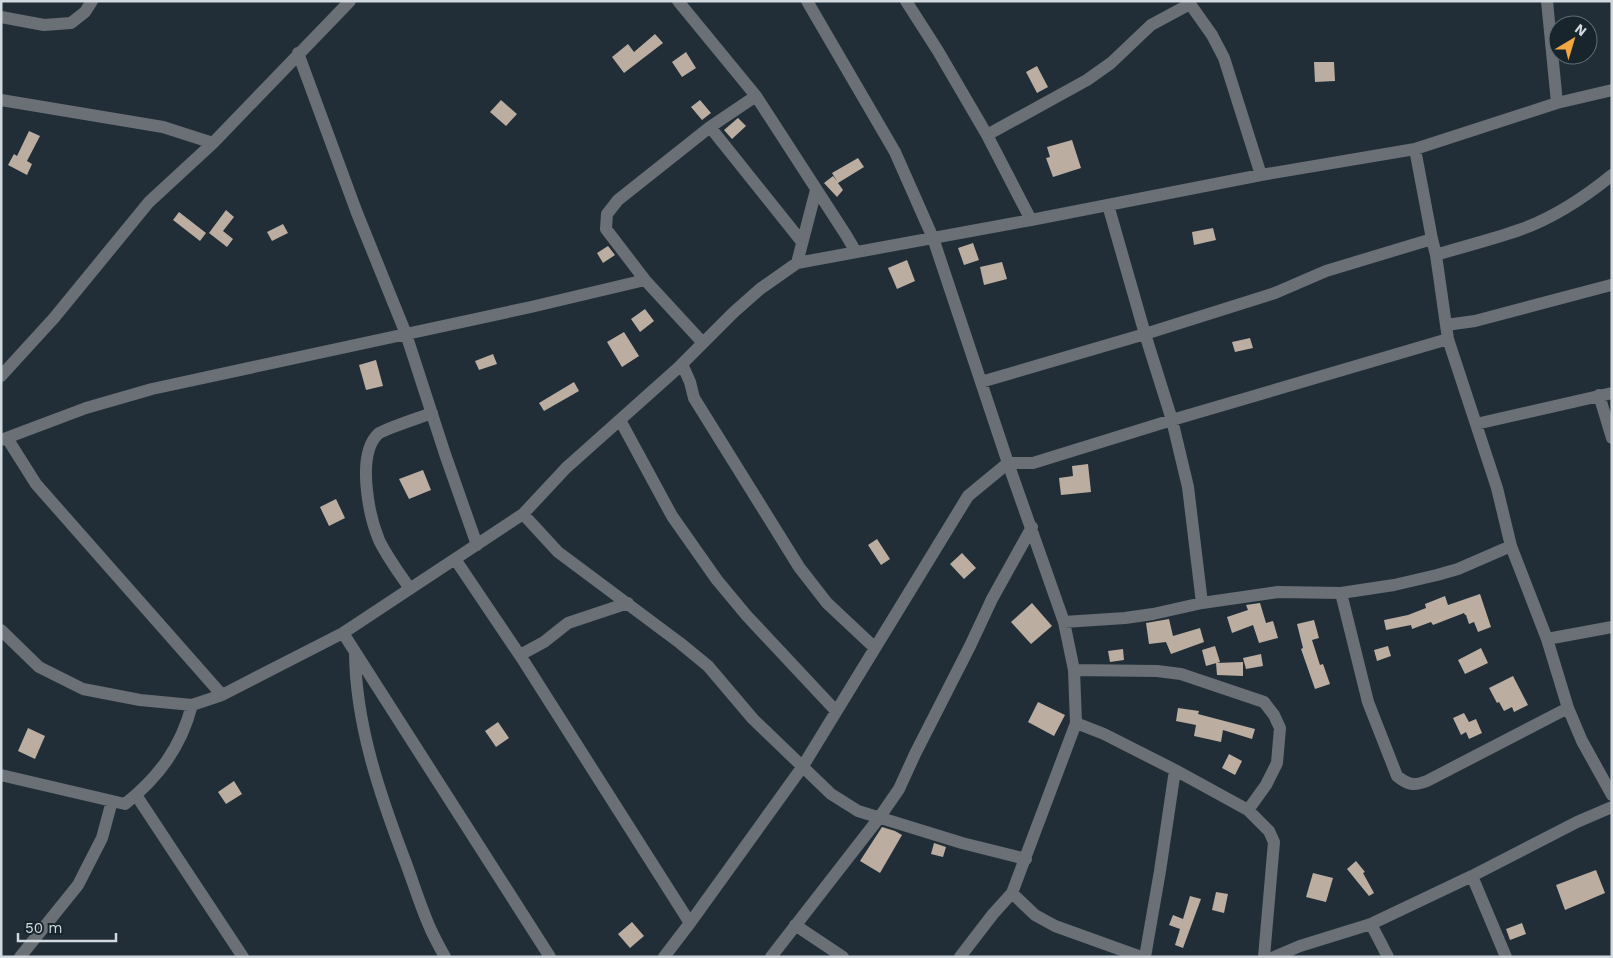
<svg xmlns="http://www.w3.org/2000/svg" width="1613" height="958" font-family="'Work Sans',sans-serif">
<rect width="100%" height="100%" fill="#212e38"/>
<!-- building -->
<path fill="#bbaea0" d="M 655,34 L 663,43 L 624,73 L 612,57 L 628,44 L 634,52 Z
M 686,52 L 696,68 L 682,77 L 672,62 Z
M 1314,62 L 1334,62 L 1335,81 L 1315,82 Z
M 1037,66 L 1048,87 L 1037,93 L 1026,72 Z
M 501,100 L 517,114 L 506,126 L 490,112 Z
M 700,100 L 711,113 L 702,120 L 691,107 Z
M 738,118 L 746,126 L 732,139 L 724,130 Z
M 29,131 L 40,136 L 27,161 L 32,164 L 27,175 L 8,165 L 14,154 L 17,156 Z
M 1072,140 L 1081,168 L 1053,177 L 1046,158 L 1050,157 L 1047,147 Z
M 858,158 L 864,167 L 838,183 L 843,190 L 837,197 L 824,183 L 833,176 L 837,181 L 832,173 Z
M 226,210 L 234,217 L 223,231 L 233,239 L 227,247 L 209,233 Z
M 179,212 L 206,233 L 200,241 L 173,220 Z
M 283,224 L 288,233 L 272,241 L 267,232 Z
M 1213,228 L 1216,240 L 1194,245 L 1192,232 Z
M 973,243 L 979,260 L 964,265 L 958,248 Z
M 608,246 L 615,255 L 603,263 L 597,253 Z
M 907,260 L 915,281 L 897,289 L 888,268 Z
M 1002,262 L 1007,279 L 984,285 L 980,267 Z
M 645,309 L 654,321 L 640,332 L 631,319 Z
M 624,332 L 639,356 L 622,367 L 607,342 Z
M 1250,338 L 1253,348 L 1235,352 L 1232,342 Z
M 493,354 L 497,364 L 479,370 L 475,361 Z
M 376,360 L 383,386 L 366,390 L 359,365 Z
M 574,382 L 579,391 L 544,411 L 539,403 Z
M 1088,464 L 1091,492 L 1061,495 L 1059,478 L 1073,476 L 1072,466 Z
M 423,470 L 431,490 L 409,499 L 399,479 Z
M 336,499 L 345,518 L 329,526 L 320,507 Z
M 877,539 L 890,559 L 881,565 L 868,545 Z
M 962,553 L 976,568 L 964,579 L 950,564 Z
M 1480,594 L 1491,627 L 1478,632 L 1474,622 L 1469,624 L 1466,615 L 1465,615 L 1464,613 L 1433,625 L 1431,622 L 1412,629 L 1411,625 L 1386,630 L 1384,620 L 1408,615 L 1426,608 L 1425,604 L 1445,596 L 1448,605 Z
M 1032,603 L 1052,626 L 1031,644 L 1011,622 Z
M 1260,603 L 1266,623 L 1273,621 L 1278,638 L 1259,643 L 1253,625 L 1232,633 L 1227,617 L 1248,610 L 1246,605 Z
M 1169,619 L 1173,636 L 1200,628 L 1204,642 L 1171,654 L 1166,642 L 1149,644 L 1146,623 Z
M 1314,620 L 1319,638 L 1312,640 L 1320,665 L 1323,664 L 1330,684 L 1315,689 L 1301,649 L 1303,648 L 1297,624 Z
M 1215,646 L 1220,662 L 1206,666 L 1202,650 Z
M 1388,646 L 1391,656 L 1377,661 L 1374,650 Z
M 1481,648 L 1488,663 L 1465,674 L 1458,660 Z
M 1123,649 L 1124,660 L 1110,662 L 1108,651 Z
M 1261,654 L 1263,666 L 1246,669 L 1243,658 Z
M 1243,662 L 1243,676 L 1217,675 L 1216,663 Z
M 1513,676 L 1528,705 L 1514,712 L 1512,707 L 1504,711 L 1499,702 L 1497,703 L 1489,688 Z
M 1038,702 L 1065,715 L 1054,736 L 1028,722 Z
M 1178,708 L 1199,711 L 1198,714 L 1255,729 L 1252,739 L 1223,730 L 1221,742 L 1194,736 L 1196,725 L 1176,721 Z
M 1464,713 L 1469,722 L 1476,719 L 1482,733 L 1469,739 L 1466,732 L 1461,735 L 1453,718 Z
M 498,722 L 509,738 L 496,747 L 485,731 Z
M 28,728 L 45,736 L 35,759 L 18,751 Z
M 1229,754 L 1242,761 L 1235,775 L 1222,768 Z
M 234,781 L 242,794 L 226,804 L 218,792 Z
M 882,827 L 895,831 L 902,835 L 880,873 L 860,861 Z
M 934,843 L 946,847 L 943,857 L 931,854 Z
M 1356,861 L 1365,872 L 1363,873 L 1374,893 L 1369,896 L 1347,869 Z
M 1596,870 L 1605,893 L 1565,910 L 1556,885 Z
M 1313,873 L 1333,878 L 1326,902 L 1306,897 Z
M 1216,892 L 1228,894 L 1224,913 L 1212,910 Z
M 1190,896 L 1201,899 L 1183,948 L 1175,945 L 1180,929 L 1169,925 L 1173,915 L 1183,919 Z
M 632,922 L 644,936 L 630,948 L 618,934 Z
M 1522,923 L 1526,934 L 1510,940 L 1506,929 Z"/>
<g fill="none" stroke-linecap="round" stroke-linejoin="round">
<!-- minor -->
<path stroke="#6a7075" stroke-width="12" d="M 678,1 L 756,96
M 807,1 L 895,152 L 933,238 L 1008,463 L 1064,622 L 1074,670 L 1076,723 L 1012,893 L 993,914 L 960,957
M 906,1 L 938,51 L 987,135 L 1031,220
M 1188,1 L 1212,35 L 1224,58 L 1261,175
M 1547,1 L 1557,103
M 1,17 L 44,25 L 71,23 L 85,12 L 92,1
M 298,53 L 357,213 L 406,334 L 445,454 L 477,545
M 1,100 L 163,127 L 213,143
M 710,127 L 802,242
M 987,135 L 1087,80 L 1111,63 L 1151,25 L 1190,4
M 1415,149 L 1432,239 L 1436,255 L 1448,339 L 1497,488 L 1511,546 L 1547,639 L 1568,708 L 1582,741 L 1612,795
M 1108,205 L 1145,334 L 1172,420 L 1188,487 L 1202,603
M 1436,255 C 1465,246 1494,239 1522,229 C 1555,217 1585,197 1612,175
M 797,263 L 816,190
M 1446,325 L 1475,321 L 1611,285
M 703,343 L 645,280 L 606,229 L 607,214 L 618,200 L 710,127 L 756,96 L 846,235 L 856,252
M 682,364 L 690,382 L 694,398 L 799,567 L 827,603 L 875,648
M 1,376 L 54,318 L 149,202 L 213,143 L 350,1
M 981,382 L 1145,334 L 1275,293 L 1326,271 L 1432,239
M 1599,395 L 1612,438
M 620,420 L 672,516 L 717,580 L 747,616 L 836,711
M 1476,424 L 1612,393
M 7,438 L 36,484 L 222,695
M 1,440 L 86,408 L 152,389 L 531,307 L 645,280
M 523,514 L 558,552 L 680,643 L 708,666 L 753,719 L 831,794 L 858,811 L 962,843 L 1026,859
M 455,559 L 523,660 L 690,923
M 410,589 C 400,574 387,557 379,540 C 369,516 356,455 378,434 C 384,429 422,417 432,413
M 1341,593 L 1368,702 L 1397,776 C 1408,785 1414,786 1427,781 L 1568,708
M 1064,622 L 1125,618 L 1153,614 L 1202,603 L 1278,592 L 1341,593 L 1394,585 L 1437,575 L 1458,569 L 1511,546
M 1,630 L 39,667 L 83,689 L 140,700 L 192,705 L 222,695 L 343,633 L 523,514 L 566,468 L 678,368 L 734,312 L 760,289 L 797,263 L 1031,220 L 1261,175 L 1415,149 L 1557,103 L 1612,90
M 343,633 L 550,957
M 1547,639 L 1612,627
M 355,654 C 356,724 379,792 404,858 C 413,881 420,906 431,930 C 435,939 440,948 445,957
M 520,655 L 544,642 L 568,623 L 628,603
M 1074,670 L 1157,671 L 1181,674 L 1264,702 L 1274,715 L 1280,728 L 1277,763 L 1266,785 L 1248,810
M 1076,723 L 1104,734 L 1175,770 L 1248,810 L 1269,831 L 1274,842 L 1264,957
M 1,775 L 125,804 C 159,777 181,747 192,705
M 136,795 L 243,957
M 1472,876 L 1506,957
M 1012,893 L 1035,915 L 1055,926 L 1141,957
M 1371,924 L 1388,957
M 795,925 L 843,957
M 20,957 L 78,885 L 102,838 L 112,801
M 664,957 L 690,923 L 803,766 L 968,496 L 1008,463 L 1033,463 L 1172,420 L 1448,339
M 771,957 L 879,818 L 899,789 L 915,754 L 970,646 L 992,599 L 1032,527
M 1145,957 L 1160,871 L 1175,770
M 1274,957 L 1300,946 L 1371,924 L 1472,876 L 1577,822 L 1612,807"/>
</g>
<!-- border -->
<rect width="1613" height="958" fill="none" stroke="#d2dae0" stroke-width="5"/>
<!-- north arrow -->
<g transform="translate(1573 40) rotate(38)"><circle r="24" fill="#18252d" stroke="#626d75"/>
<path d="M0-4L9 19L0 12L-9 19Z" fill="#f1a640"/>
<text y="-8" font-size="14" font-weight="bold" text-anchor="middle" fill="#d2dae0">N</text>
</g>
<!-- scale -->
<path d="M18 933v8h98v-8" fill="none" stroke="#d2dae0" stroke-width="2.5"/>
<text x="25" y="933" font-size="15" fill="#d2dae0" stroke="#18252d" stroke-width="4" paint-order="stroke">50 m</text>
</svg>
